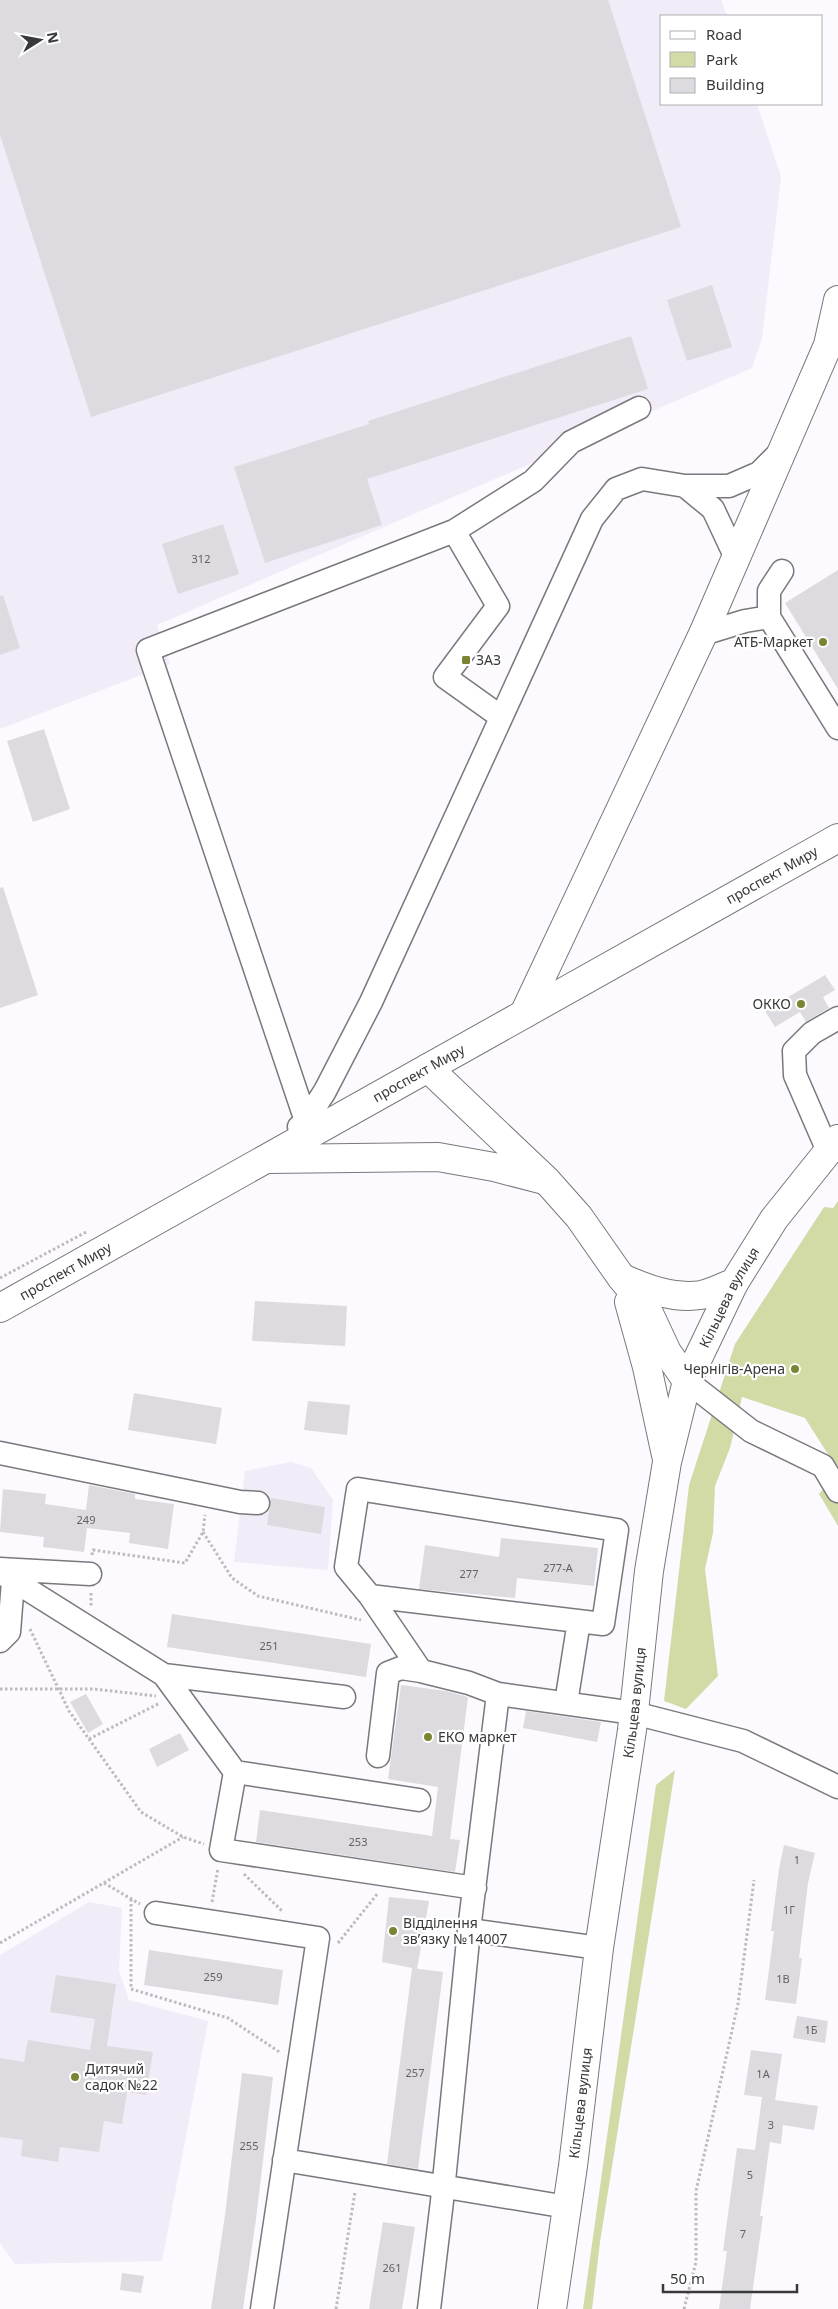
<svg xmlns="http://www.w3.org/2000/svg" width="838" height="2309" font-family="'Noto Sans',sans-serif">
<rect width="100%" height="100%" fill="#fcf9ff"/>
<!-- built -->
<path fill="#f1ecf8" d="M 0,0 L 721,0 L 727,16 L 662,16 L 662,104 L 757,104 L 781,177 L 762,338 L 752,368 L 157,625 L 170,664 L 0,729 Z
M 291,1462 L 311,1468 L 333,1500 L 328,1570 L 234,1562 L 245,1471 Z
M 89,1902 L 122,1908 L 119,1971 L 129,2000 L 208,2021 L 162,2261 L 15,2264 L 0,2243 L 0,1955 Z"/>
<!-- green -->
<path fill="#d2dba5" d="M 838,1201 L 838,1526 L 819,1494 L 838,1470 L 805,1418 L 742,1397 L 730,1448 L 715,1486 L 713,1533 L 705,1569 L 718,1676 L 686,1709 L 664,1701 L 689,1485 L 735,1344 L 824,1207 L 833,1208 Z
M 675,1770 L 600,2242 L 592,2309 L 583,2309 L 656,1785 Z"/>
<!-- building -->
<path fill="#dddbe0" d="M 0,0 L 608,0 L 681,227 L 91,417 L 0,135 Z
M 712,285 L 732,347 L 687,361 L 667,300 Z
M 631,336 L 648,389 L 367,479 L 382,525 L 265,563 L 234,467 L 369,424 L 368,421 Z
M 223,524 L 239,574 L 178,594 L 162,544 Z
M 838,570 L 838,689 L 785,603 Z
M 3,595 L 20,648 L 0,655 L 0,596 Z
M 44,729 L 70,809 L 33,822 L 7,741 Z
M 3,887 L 38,995 L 0,1008 L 0,888 Z
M 825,975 L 835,990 L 823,997 L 829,1008 L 806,1022 L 800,1012 L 775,1027 L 765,1011 Z
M 255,1301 L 347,1306 L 345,1346 L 252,1341 Z
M 134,1393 L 222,1408 L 216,1444 L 128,1430 Z
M 308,1401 L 350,1405 L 347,1435 L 304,1430 Z
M 89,1485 L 135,1494 L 135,1499 L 174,1504 L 168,1549 L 129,1543 L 130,1533 L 87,1528 L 84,1552 L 43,1547 L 44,1537 L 0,1532 L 3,1489 L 46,1494 L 45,1504 L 86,1510 Z
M 271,1498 L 325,1507 L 321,1534 L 267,1525 Z
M 501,1538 L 598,1548 L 594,1586 L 517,1578 L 515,1598 L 419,1589 L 425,1545 L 499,1557 Z
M 172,1614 L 371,1644 L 366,1677 L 167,1647 Z
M 401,1685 L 446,1691 L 468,1697 L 450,1839 L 460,1840 L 455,1872 L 256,1842 L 260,1810 L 432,1836 L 438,1787 L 388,1779 Z
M 86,1694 L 103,1724 L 88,1733 L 70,1702 Z
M 526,1711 L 601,1722 L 597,1742 L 523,1728 Z
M 180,1733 L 189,1750 L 157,1767 L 149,1749 Z
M 784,1845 L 815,1853 L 808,1883 L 799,1958 L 802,1958 L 796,2004 L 765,2000 L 774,1931 L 771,1931 L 779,1869 Z
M 389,1897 L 429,1901 L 417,1969 L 382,1962 Z
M 149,1950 L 283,1970 L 278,2005 L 144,1985 Z
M 412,1968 L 443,1972 L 418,2169 L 387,2164 Z
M 56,1975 L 116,1984 L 107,2046 L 153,2052 L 146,2095 L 127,2092 L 122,2124 L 104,2121 L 99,2152 L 60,2147 L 58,2162 L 21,2156 L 23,2140 L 0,2137 L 0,2058 L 24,2062 L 28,2040 L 90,2050 L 95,2019 L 50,2012 Z
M 797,2016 L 828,2021 L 825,2043 L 793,2038 Z
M 751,2050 L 782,2054 L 775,2100 L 818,2106 L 814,2130 L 783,2125 L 781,2144 L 770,2142 L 760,2216 L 763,2216 L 750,2309 L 719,2309 L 727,2251 L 723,2251 L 737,2148 L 755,2150 L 762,2097 L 744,2095 Z
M 242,2073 L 273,2077 L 256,2219 L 243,2309 L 211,2309 L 225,2215 Z
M 383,2222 L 415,2227 L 402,2309 L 369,2309 Z
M 122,2273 L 144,2276 L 141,2293 L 120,2290 Z"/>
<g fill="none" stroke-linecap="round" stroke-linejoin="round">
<!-- minor casing -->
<g stroke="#7a787c" stroke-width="25">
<path id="minor" d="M 685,486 L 729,486 L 759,473 L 778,454
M 454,531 L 498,606 L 445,677 L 501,717
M 769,617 L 769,591 L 782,571
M 703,634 L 745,621 L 769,617 L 838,728
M 306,1121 L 148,650 L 454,531 L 533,481 L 571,442 L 639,408
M 299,1127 L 306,1121 L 325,1091 L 371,1002 L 592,519 L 616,489 L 642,479 L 685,486 L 713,509 L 736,558
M 828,1151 L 795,1075 L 794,1051 L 812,1033 L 838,1018
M 687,1381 L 751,1431 L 823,1466 L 838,1491
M 0,1453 L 240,1502 L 258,1503
M 0,1569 L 90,1574
M 0,1572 L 164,1675 L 344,1697
M 370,1596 L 603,1624 L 617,1530 L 358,1489 L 346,1567 L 370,1596 L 421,1671
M 0,1641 L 9,1632 L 13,1581
M 164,1675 L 235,1772 L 419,1800
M 566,1703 L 579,1621
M 378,1756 L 388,1673 L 401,1668 L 421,1671 L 469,1683 L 498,1694 L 634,1713 L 743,1741 L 838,1787
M 235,1772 L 221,1850 L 475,1888
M 156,1913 L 318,1938 L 262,2309
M 469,1930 L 599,1948
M 284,2160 L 567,2207
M 429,2309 L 442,2201 L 469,1930 L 498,1694"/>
</g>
<!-- major casing -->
<g stroke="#7a787c" stroke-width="30">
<g id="major">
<path d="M 524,1014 L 703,634 L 828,345 L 838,300"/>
<path d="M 428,1068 L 547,1181 L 579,1217 L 621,1277 L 646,1307 L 667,1352 L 687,1381"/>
<path d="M 269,1159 L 438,1157 L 494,1167 L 544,1180"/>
<path d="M 622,1278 C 647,1289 673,1299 701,1295 C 712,1293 724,1286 734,1283"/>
<path d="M 629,1302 L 647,1367 L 666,1455"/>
<path id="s1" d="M 0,1308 L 838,838"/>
<path id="s2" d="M 552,2309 L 573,2166 L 599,1948 L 632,1730 L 649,1571 L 667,1462 L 687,1381 L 734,1283 L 774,1219 L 838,1139"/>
</g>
</g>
<!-- path -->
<path stroke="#bdbbbf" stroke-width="3" stroke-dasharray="2.5 2.5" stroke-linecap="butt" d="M 0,1278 L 88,1231
M 203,1532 L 232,1578 L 258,1596 L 361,1620
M 92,1555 L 93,1550 L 185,1563 L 203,1532 L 205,1515
M 91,1593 L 91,1607
M 30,1629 L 69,1711 L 141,1812 L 183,1837 L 204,1844
M 0,1689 L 94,1689 L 156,1696
M 89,1739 L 160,1703
M 244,1874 L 283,1912
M 104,1883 L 140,1904
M 131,1899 L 131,1989 L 228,2018 L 281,2053
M 212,1902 L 218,1868
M 0,1943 L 183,1837
M 338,1943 L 378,1893
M 336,2309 L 355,2192
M 684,2309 L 696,2262 L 696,2191 L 738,2004 L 754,1880"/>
<!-- minor -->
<use href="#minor" stroke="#fff" stroke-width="22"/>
<!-- major -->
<use href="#major" stroke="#fff" stroke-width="28"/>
</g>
<!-- markers -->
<g fill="#7a8431" stroke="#fff" stroke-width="2">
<circle cx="823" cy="642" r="5"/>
<rect x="461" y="655" width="10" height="10" rx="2.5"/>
<circle cx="801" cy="1004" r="5"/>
<circle cx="795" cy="1369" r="5"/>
<circle cx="428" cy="1737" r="5"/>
<circle cx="393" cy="1931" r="5"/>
<circle cx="75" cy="2077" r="5"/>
</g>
<g text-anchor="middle" stroke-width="4.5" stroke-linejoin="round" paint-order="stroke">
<!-- number labels -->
<g font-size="11" fill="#626164">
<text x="201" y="563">312</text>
<text x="86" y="1524">249</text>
<text x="558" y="1572">277-А</text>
<text x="469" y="1578">277</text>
<text x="269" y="1650">251</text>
<text x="358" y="1846">253</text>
<text x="797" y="1864">1</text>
<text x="789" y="1914">1Г</text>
<text x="213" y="1981">259</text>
<text x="783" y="1983">1В</text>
<text x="811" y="2034">1Б</text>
<text x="415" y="2077">257</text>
<text x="763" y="2078">1А</text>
<text x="771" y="2129">3</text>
<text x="249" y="2150">255</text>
<text x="750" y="2179">5</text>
<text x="743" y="2238">7</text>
<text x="392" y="2272">261</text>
</g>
<!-- poi labels -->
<g font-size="14" fill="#39383a" stroke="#fff" text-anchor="start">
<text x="813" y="647" text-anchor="end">АТБ-Маркет</text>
<text x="476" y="665">ЗАЗ</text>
<text x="791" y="1009" text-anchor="end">ОККО</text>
<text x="785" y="1374" text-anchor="end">Чернігів-Арена</text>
<text x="438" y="1742">ЕКО маркет</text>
<text x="403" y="1928">Відділення<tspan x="403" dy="16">зв’язку №14007</tspan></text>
<text x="85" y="2074">Дитячий<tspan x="85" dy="16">садок №22</tspan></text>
</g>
<!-- street labels -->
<g font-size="14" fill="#39383a" stroke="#fff">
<text dy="5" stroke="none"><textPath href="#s1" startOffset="885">проспект Миру</textPath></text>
<text dy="5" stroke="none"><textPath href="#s1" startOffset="480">проспект Миру</textPath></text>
<text dy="5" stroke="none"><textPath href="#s1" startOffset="75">проспект Миру</textPath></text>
<text dy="5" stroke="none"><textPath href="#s2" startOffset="1032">Кільцева вулиця</textPath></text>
<text dy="5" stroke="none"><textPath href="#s2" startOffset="612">Кільцева вулиця</textPath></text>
<text dy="5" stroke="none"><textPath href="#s2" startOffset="208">Кільцева вулиця</textPath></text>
</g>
</g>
<!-- legend -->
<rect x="660" y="15" width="162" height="90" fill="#ffffff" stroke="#b0afb0"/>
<rect x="670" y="31" width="25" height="8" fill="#ffffff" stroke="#b0afb0"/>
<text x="706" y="40" font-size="15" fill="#39383a">Road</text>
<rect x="670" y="52" width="25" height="15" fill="#d2dba5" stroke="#b0afb0"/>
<text x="706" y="65" font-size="15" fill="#39383a">Park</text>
<rect x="670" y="78" width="25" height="15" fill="#dddbe0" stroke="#b0afb0"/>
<text x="706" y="90" font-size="15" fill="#39383a">Building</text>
<!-- north arrow -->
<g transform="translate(40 40) rotate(79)" stroke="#ffffff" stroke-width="4" paint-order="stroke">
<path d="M0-4L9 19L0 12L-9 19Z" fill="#39383a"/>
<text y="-8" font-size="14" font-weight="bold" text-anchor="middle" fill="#39383a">N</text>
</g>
<!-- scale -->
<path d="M663 2284v8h134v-8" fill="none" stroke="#39383a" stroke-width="2.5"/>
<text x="670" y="2284" font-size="15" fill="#39383a" stroke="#ffffff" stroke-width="4" paint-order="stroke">50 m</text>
</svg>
